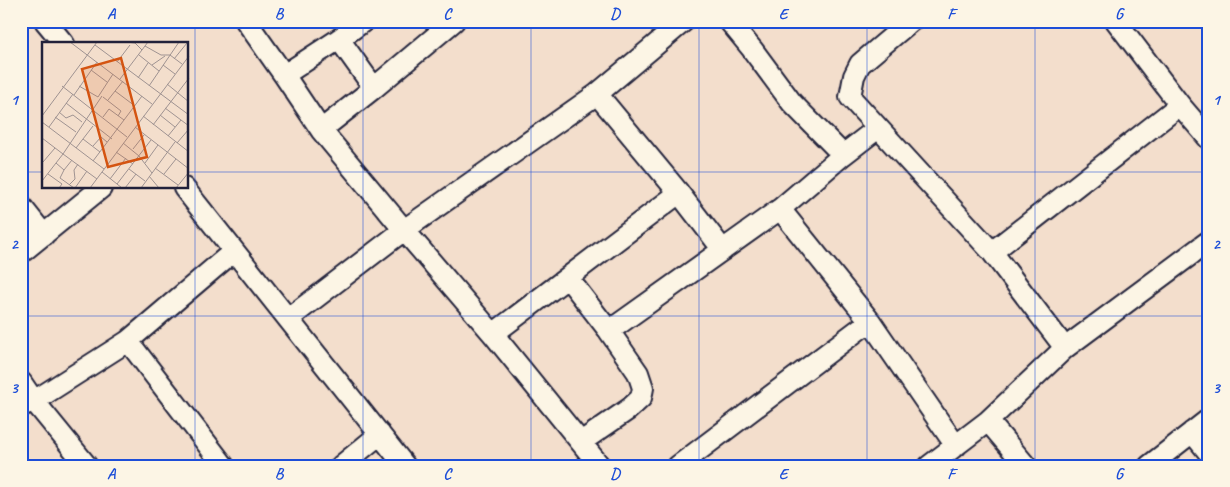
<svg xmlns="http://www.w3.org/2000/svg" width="1230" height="487" font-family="Caveat,sans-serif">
<rect width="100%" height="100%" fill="#f3decc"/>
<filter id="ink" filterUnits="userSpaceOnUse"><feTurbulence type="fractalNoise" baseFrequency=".02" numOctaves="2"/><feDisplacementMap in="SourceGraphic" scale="10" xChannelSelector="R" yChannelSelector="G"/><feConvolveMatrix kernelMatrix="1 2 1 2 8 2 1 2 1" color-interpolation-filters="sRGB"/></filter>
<g filter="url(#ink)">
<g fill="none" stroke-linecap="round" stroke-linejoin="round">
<!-- street casing -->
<g stroke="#22223b" stroke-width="24">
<path id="street" d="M 45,21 L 64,44
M 246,21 L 284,75 L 321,130 L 404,230 L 493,334
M 729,21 L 752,49 L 792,103 L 843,155
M 911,21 L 860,64 L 854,76 L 850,97 L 992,252 L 1065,348
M 1116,21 L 1180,105 L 1209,139
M 339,39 L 374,88
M 284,75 L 339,39 L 364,21
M 597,94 L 679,193 L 493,334 L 600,466
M 321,130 L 374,88 L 454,21
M 184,188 L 405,466
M 679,193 L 723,250
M 21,206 L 44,235
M 780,209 L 870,321 L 956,446
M 992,252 L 1180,105
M 21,253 L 101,188
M 568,278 L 609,331 L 780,209 L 843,155 L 878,128
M 288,319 L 404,230 L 597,94 L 684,21
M 128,341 L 224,466
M 21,382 L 34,401 L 87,466
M 21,406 L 34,401 L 128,341 L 234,251
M 988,421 L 1026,466
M 1192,432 L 1209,453
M 581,442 L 629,409 L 641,398 L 643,388 L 638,373 L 609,331
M 341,466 L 380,434
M 678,466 L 870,321
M 929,466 L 988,421 L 1065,348 L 1209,241
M 1149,466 L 1209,419"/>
</g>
<!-- street -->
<use href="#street" stroke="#fcf5e5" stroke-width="20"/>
</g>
</g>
<!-- grid -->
<path fill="none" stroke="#1d4ed8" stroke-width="1" stroke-opacity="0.55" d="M 195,21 L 195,466M 363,21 L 363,466M 531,21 L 531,466M 699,21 L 699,466M 867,21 L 867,466M 1035,21 L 1035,466M 21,172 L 44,172M 188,172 L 1209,172M 21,316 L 1209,316"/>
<!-- overview -->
<g transform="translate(42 42)">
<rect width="146" height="146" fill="#f3decc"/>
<path fill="none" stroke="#9f9392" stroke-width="1" d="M 28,0 L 110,62M 84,0 L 93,1 L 100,8M 53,3 L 147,73M 103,4 L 119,13 L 128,13 L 140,22M 97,13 L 117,29M 132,17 L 145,1M 75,20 L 88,3M 110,23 L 123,14M 121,23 L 133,32M 49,28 L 65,40M 96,36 L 106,21M 78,37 L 106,0M 125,42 L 147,60M 20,44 L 85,95M 37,44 L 56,55 L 71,32M 107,44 L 137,0M 73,49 L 93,64M 32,53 L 55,20M 61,55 L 79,69 L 76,74M 66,58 L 81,39M 24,61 L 70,97M 123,66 L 147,84M 17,70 L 24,76 L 31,73 L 40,80M 118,73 L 133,85M 0,74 L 55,0M 101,74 L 147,110M 13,75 L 34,90M 61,75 L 67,67 L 82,78 L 100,54M 0,80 L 62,127M 111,83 L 147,36M 7,85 L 31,52M 93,85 L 147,127M 126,94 L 139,78M 0,96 L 21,112 L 60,54M 41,97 L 58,110M 81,101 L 97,114 L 110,131M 135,101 L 147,87M 51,104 L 59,95 L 65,100M 34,106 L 51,84M 91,107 L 102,93M 74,110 L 91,122M 51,119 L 82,78M 1,120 L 13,106M 14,121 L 22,128 L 30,118M 103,121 L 116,103M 113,126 L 136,143M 87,127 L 103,139M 22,128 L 18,136 L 32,146M 60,130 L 80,146M 6,132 L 20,142 L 17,146M 122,132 L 134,117M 107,134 L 117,146M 68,137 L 84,116M 0,139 L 21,112 L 55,137M 75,142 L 109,98M 27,143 L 33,137 L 32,128 L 36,122M 33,146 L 45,129M 48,146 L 147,14M 83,146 L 94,132M 99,146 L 133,100M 134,146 L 147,130"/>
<path fill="#d45411" fill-opacity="0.15" stroke="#d45411" stroke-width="2.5" d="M 79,16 L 105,115 L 66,125 L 40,27 Z"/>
<rect width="146" height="146" fill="none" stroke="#22223b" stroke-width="2.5"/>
</g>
<!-- margin -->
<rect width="1230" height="487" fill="none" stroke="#fcf5e5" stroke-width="55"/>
<rect x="28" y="28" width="1174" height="432" fill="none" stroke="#1d4ed8" stroke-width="2"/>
<g font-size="16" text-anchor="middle" font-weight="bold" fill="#1d4ed8">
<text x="111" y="19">A</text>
<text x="279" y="19">B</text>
<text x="447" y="19">C</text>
<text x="615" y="19">D</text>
<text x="783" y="19">E</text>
<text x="951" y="19">F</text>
<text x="1119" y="19">G</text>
<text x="14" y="105">1</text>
<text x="1216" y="105">1</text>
<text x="14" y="249">2</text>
<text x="1216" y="249">2</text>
<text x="14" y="393">3</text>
<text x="1216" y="393">3</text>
<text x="111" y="479">A</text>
<text x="279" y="479">B</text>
<text x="447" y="479">C</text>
<text x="615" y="479">D</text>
<text x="783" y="479">E</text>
<text x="951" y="479">F</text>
<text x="1119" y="479">G</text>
</g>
</svg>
